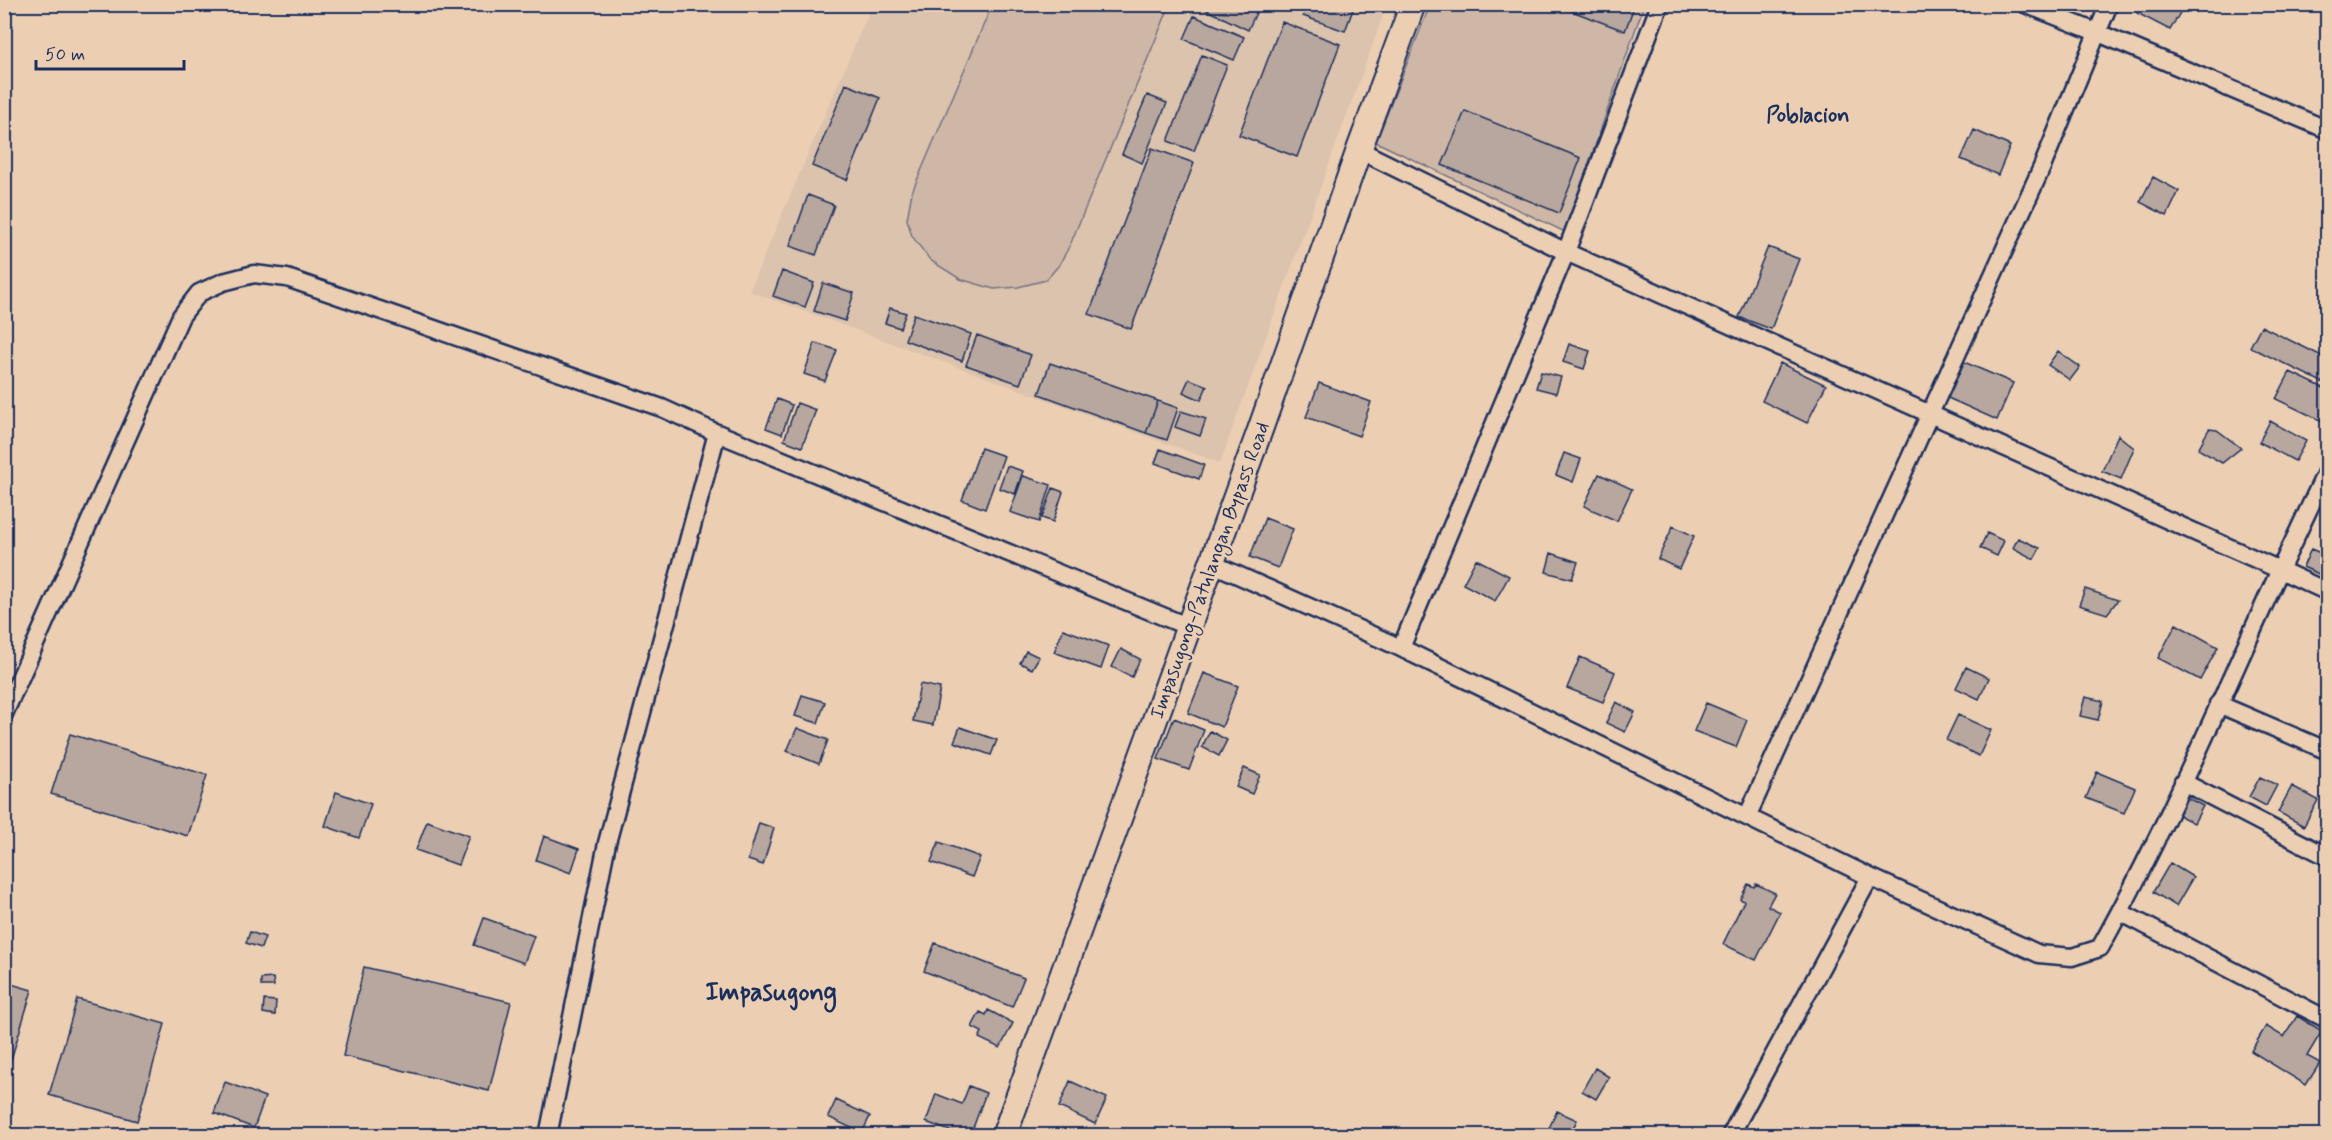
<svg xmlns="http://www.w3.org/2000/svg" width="2332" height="1140" font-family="Mynerve,sans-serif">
<rect width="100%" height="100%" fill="#eccfb3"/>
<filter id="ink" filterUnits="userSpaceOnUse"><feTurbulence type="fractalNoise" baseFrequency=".0167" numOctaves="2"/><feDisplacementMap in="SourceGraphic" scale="12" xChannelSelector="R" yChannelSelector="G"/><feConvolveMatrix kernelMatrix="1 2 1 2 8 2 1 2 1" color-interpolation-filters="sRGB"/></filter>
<g filter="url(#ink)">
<!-- built -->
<path fill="#dcc3ad" d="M 872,5 L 1387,5 L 1220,463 L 749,291 Z"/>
<!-- green -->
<path fill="#ceb7a7" stroke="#747382" stroke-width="1.5" d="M 992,5 L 1170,5 L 1070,245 L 1059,265 L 1046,280 L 1018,287 L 994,289 L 960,279 L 930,260 L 912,236 L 907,219 L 912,192 Z
M 1430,5 L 1644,5 L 1565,232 L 1376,142 Z"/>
<!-- building -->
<path fill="#b8a79e" stroke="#1b2f5e" stroke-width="1.5" d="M 1204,4 L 1260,4 L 1248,30 L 1203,8 Z
M 1297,4 L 1355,4 L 1345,31 L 1303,16 L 1306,9 Z
M 1553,4 L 1635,4 L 1625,31 Z
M 2142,4 L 2185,4 L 2170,30 L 2137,13 Z
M 1194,16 L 1244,37 L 1234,60 L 1184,39 Z
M 1282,22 L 1340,44 L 1297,157 L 1239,135 Z
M 1202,55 L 1227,65 L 1194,151 L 1168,141 Z
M 846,84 L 880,98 L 847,180 L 812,166 Z
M 1147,95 L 1167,103 L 1142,163 L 1122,154 Z
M 1465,111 L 1581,158 L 1559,213 L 1442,165 Z
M 1974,130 L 2010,146 L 1998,175 L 1961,159 Z
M 1152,148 L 1194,163 L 1131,329 L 1089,314 Z
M 2153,177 L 2179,191 L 2167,216 L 2140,202 Z
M 808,195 L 834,205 L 816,255 L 790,246 Z
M 1768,247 L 1799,259 L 1771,329 L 1739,317 Z
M 782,271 L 814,283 L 805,307 L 773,296 Z
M 823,283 L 854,293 L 845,321 L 814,311 Z
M 890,308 L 906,313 L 900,328 L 885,323 Z
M 914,314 L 971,334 L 962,361 L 905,340 Z
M 2261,326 L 2328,359 L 2328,385 L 2250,347 Z
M 977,335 L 1031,355 L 1020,384 L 966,365 Z
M 815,343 L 837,350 L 825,381 L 804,374 Z
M 1569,344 L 1590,351 L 1584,369 L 1563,362 Z
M 2058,351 L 2080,367 L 2070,380 L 2048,365 Z
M 1964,362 L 2013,383 L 1997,420 L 1948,398 Z
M 1050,363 L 1158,401 L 1146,433 L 1039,394 Z
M 1780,363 L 1826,385 L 1807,423 L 1762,401 Z
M 1541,372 L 1561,377 L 1556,393 L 1536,388 Z
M 2290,372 L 2328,390 L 2328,411 L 2322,421 L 2276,399 Z
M 1189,379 L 1207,386 L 1201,400 L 1183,392 Z
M 1319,383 L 1371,402 L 1359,436 L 1306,417 Z
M 777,399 L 792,405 L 782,434 L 766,428 Z
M 1158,401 L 1178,408 L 1167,440 L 1146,433 Z
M 797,403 L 816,410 L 802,447 L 784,440 Z
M 1181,411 L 1206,419 L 1200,436 L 1175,427 Z
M 2270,421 L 2306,441 L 2295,461 L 2259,442 Z
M 2209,429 L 2217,430 L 2241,448 L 2222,463 L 2198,449 Z
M 2118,435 L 2134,448 L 2121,479 L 2102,471 Z
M 981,448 L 1004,456 L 985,509 L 962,500 Z
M 1160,449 L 1204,465 L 1199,479 L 1155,463 Z
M 1564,453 L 1581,459 L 1573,482 L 1556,475 Z
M 1007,466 L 1023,471 L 1015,494 L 999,488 Z
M 1599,474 L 1632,489 L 1617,521 L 1584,506 Z
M 1023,476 L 1051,485 L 1039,522 L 1010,512 Z
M 1053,488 L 1063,492 L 1053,522 L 1042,518 Z
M 1265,518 L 1293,529 L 1278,568 L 1250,557 Z
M 1673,526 L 1694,536 L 1679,569 L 1658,559 Z
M 1987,533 L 2004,541 L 1997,556 L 1980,548 Z
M 2018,538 L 2040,548 L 2034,559 L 2013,548 Z
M 2311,549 L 2328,556 L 2328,578 L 2303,567 Z
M 1551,553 L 1578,562 L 1572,579 L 1546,572 Z
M 1476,559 L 1509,576 L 1495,601 L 1463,584 Z
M 2085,589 L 2118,600 L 2107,614 L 2079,605 Z
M 2176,624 L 2218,647 L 2200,680 L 2158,658 Z
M 1063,629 L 1109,646 L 1101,669 L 1054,652 Z
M 1121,649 L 1140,659 L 1132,677 L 1112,667 Z
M 1026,651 L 1039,657 L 1032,669 L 1020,663 Z
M 1580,657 L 1615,672 L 1603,702 L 1567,688 Z
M 1966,667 L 1989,678 L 1979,699 L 1956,688 Z
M 1204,673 L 1238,686 L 1222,727 L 1188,713 Z
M 920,684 L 940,688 L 933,725 L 913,721 Z
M 802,695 L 825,702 L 818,723 L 795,716 Z
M 2085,697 L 2103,701 L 2098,720 L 2080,716 Z
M 1616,702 L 1635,712 L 1625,732 L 1606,723 Z
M 1706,703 L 1747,720 L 1736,747 L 1694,731 Z
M 1958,715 L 1991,730 L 1979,756 L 1946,740 Z
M 1174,718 L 1204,730 L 1189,770 L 1158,759 Z
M 960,727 L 997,740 L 991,755 L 954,742 Z
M 797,728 L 828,740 L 819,764 L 787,751 Z
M 1210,731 L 1227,740 L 1219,756 L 1202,747 Z
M 70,734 L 207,775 L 188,836 L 51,794 Z
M 1244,768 L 1260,775 L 1252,794 L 1236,787 Z
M 2097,772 L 2135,788 L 2124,813 L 2086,798 Z
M 2260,777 L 2277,785 L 2266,806 L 2249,797 Z
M 2292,786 L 2318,800 L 2304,826 L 2278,812 Z
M 336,792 L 371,804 L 359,838 L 325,826 Z
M 2186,797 L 2203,806 L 2194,823 L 2176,814 Z
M 427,821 L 469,836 L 458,865 L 416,850 Z
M 759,823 L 774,828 L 763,865 L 748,860 Z
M 544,836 L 579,849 L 571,873 L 536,860 Z
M 939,842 L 980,857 L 972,877 L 931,862 Z
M 2170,863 L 2193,877 L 2176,906 L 2153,892 Z
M 1748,884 L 1754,887 L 1756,884 L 1775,893 L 1768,906 L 1780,912 L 1756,960 L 1723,944 L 1744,901 L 1740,899 Z
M 484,918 L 534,936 L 524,963 L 474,945 Z
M 250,932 L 265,937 L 261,948 L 246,943 Z
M 935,943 L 1024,978 L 1012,1007 L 924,971 Z
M 364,967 L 511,1002 L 489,1091 L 343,1056 Z
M 273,978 L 274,986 L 261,986 L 261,979 Z
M 4,982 L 32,990 L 4,1083 Z
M 77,999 L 165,1024 L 137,1121 L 49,1095 Z
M 264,1000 L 276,1001 L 275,1015 L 263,1013 Z
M 988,1010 L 1013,1023 L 1000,1048 L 979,1038 L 982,1032 L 972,1027 L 980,1012 L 986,1015 Z
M 2297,1016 L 2322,1031 L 2307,1056 L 2320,1063 L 2306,1085 L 2251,1051 L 2266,1026 L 2284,1037 Z
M 1595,1068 L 1609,1077 L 1596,1099 L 1582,1091 Z
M 1070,1081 L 1107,1098 L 1095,1124 L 1059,1107 Z
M 225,1082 L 265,1097 L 254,1128 L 214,1113 Z
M 969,1086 L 986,1093 L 970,1136 L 963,1136 L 926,1122 L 936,1094 L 962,1104 Z
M 836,1100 L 870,1116 L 862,1133 L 828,1117 Z
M 1557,1111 L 1577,1120 L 1569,1136 L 1549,1128 Z"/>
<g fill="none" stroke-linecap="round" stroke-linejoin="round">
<!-- minor casing -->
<g stroke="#1b2f5e" stroke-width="21">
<path id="minor" d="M 2025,4 L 2096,32 L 2328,130
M 2328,468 L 2280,570 L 2328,592
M 1211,563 L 1401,648 L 1870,877 L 2039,954 L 2072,957 L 2100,948 C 2168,826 2222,696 2280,570 L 1566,252 L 1359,150
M 1401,648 L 1566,252 L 1660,4
M 2218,704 L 2328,751
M 4,714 L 181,316 L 199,293 L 223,282 L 254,274 L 287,278 L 662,408 L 717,433
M 2183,782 L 2328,857
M 1747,817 L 2042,167 L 2109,4
M 2120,912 L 2328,1020
M 548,1136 L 607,843 L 717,433 L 1189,627
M 1730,1136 L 1870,877"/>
</g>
<!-- secondary casing -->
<g stroke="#1b2f5e" stroke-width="28">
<path id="secondary" d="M 1004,1136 L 1260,430 L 1359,150 L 1413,4"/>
</g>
<!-- minor -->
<use href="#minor" stroke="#eccfb3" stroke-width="16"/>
<!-- secondary -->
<use href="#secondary" stroke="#eccfb3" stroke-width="24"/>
</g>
</g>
<g text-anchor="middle" stroke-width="5" stroke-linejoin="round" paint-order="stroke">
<!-- street labels -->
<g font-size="20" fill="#1b2f5e" stroke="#eccfb3">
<text transform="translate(1209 570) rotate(-70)" y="7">Impasugong-Patulangan Bypass Road</text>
</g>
<!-- quarter labels -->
<g font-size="22" font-weight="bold" fill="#1b2f5e" stroke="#eccfb3">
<text x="1808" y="122">Poblacion</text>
</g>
<!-- district labels -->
<g font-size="26" font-weight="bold" fill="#1b2f5e" stroke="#eccfb3">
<text x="771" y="1000">Impasugong</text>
</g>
</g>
<!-- margin -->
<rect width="2332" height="1140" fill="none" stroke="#eccfb3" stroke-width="24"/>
<rect x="12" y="12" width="2308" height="1116" fill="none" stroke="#1b2f5e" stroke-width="2" filter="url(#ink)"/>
<!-- scale -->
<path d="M36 60v9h148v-9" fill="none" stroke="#1b2f5e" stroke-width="3"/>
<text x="45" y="60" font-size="18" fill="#1b2f5e" stroke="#eccfb3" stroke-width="4.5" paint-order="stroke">50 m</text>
</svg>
